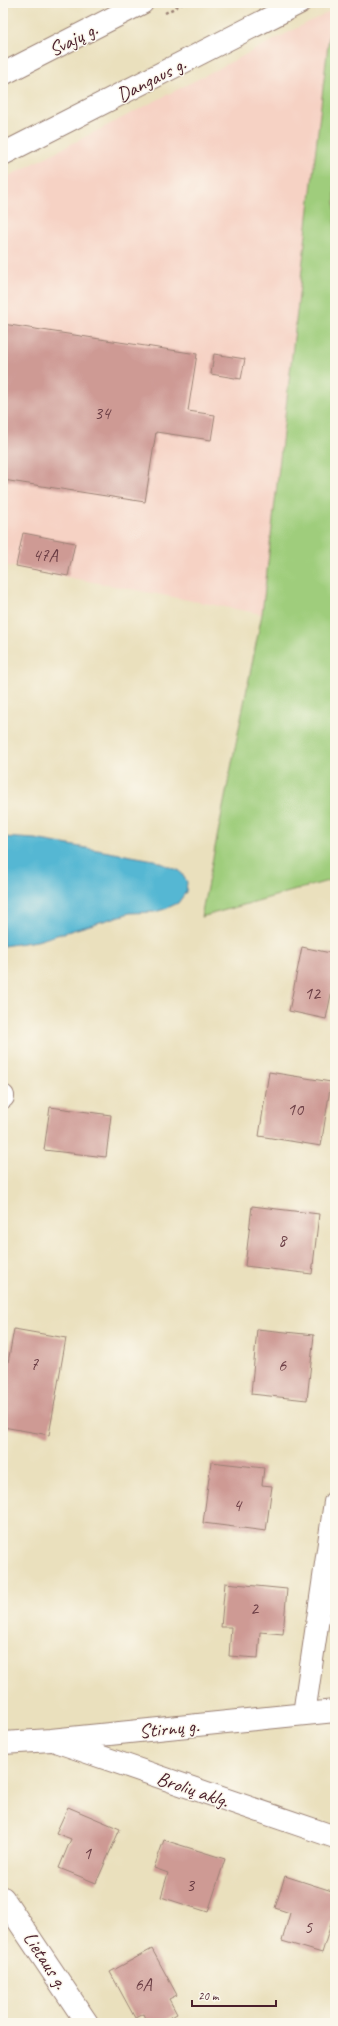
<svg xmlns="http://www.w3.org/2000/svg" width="338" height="2026" font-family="Caveat,sans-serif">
<rect width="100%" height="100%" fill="#fbf7ec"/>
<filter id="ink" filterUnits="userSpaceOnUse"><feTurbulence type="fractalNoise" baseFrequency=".025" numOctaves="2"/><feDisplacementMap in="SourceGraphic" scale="8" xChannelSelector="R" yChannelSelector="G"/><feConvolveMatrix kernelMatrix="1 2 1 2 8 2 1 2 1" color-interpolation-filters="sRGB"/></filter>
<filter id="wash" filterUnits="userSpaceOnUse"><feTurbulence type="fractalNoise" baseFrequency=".012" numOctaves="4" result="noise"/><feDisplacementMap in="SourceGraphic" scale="16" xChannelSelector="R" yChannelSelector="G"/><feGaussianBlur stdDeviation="0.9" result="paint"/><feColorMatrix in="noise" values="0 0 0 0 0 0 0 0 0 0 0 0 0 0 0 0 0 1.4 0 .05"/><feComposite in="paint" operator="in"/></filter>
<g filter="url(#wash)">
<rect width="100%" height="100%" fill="#eae0bd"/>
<!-- built -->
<path fill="#f6d2c4" d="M 332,10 L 262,614 L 3,565 L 3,179 Z"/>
<!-- green -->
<path fill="#9fcd7b" stroke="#747653" d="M 335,8 L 335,879 L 201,917 L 262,614 L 332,10 Z"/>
<!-- water -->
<path fill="#54b7d3" stroke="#4f6b7f" d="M 3,837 L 35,839 L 154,860 L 180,871 L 187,882 L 186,892 L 178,903 L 165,909 L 155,912 L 130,913 L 37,941 L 3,946 Z"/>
<g id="blocks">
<!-- building -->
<path fill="#ce9a94" d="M 3,324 L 197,354 L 188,411 L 215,415 L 211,440 L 156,432 L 145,502 L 3,480 Z
M 214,354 L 245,359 L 241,379 L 211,374 Z
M 23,533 L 75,543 L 68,576 L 16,566 Z
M 302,947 L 335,954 L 335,975 L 326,1019 L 289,1011 Z
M 269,1072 L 331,1082 L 321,1146 L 259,1136 Z
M 50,1107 L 111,1115 L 106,1157 L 44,1150 Z
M 252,1206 L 319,1214 L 312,1274 L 245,1266 Z
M 14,1329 L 66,1338 L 49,1435 L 3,1427 L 3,1391 Z
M 257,1329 L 314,1335 L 307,1400 L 251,1394 Z
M 211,1462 L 264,1468 L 262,1485 L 272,1486 L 266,1531 L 203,1523 Z
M 225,1583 L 287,1589 L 283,1634 L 260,1632 L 258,1658 L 229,1656 L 231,1627 L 221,1627 Z
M 68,1807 L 120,1829 L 96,1883 L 59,1868 L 71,1839 L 56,1833 Z
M 164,1840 L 225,1859 L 208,1912 L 161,1897 L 168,1873 L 154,1868 Z
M 285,1876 L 335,1892 L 335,1911 L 322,1953 L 282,1941 L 290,1913 L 275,1908 Z
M 152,1949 L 177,1995 L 169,1999 L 177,2014 L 160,2023 L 147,2023 L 143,2014 L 135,2018 L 110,1972 Z"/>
</g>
</g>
<g filter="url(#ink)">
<use href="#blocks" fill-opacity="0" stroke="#9a8074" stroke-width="1"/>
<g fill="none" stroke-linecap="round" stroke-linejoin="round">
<!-- minor casing -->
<g stroke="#9a8074" stroke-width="24">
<path id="minor" d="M 3,74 L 142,3
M 3,1097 L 3,1096
M 304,1714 L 335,1502
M 58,1742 L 335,1837
M 3,1743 L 51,1740 L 335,1711
M 3,1898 L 87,2023"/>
</g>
<!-- secondary casing -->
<g stroke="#9a8074" stroke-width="24">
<path id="secondary" d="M 3,154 L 299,3"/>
</g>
<!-- path -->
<path stroke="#9a8074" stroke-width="2.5" stroke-dasharray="3 3" stroke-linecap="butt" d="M 165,13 L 184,3"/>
<!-- minor -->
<use href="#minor" stroke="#fff" stroke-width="22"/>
<!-- secondary -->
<use href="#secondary" stroke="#fff" stroke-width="22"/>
</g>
</g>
<g text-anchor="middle" stroke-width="3" stroke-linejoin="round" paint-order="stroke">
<!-- number labels -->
<g font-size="18" fill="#6b3e45">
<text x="102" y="419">34</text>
<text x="45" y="561">47A</text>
<text x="312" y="999">12</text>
<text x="295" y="1115">10</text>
<text x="282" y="1246">8</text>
<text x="34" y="1370">7</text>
<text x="282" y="1371">6</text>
<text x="237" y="1511">4</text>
<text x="254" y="1614">2</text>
<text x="87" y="1859">1</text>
<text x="190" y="1891">3</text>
<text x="308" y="1933">5</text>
<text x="143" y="1990">6A</text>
</g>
<!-- street labels -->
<g font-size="20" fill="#4a1f2b" stroke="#fbf7ec">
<text transform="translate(73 39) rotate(-27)" y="7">Svajų g.</text>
<text transform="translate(151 79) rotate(-27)" y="7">Dangaus g.</text>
<text transform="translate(169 1728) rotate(-6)" y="7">Stirnų g.</text>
<text transform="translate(193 1789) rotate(19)" y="7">Brolių aklg.</text>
<text transform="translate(46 1960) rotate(57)" y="7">Lietaus g.</text>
</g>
</g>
<!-- margin -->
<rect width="338" height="2026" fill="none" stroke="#fbf7ec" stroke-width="16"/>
<!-- scale -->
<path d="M192 2000v6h84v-6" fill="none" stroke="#4a1f2b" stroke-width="2"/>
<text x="198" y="2000" font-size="12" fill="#4a1f2b" stroke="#fbf7ec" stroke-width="3" paint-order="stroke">20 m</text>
</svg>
